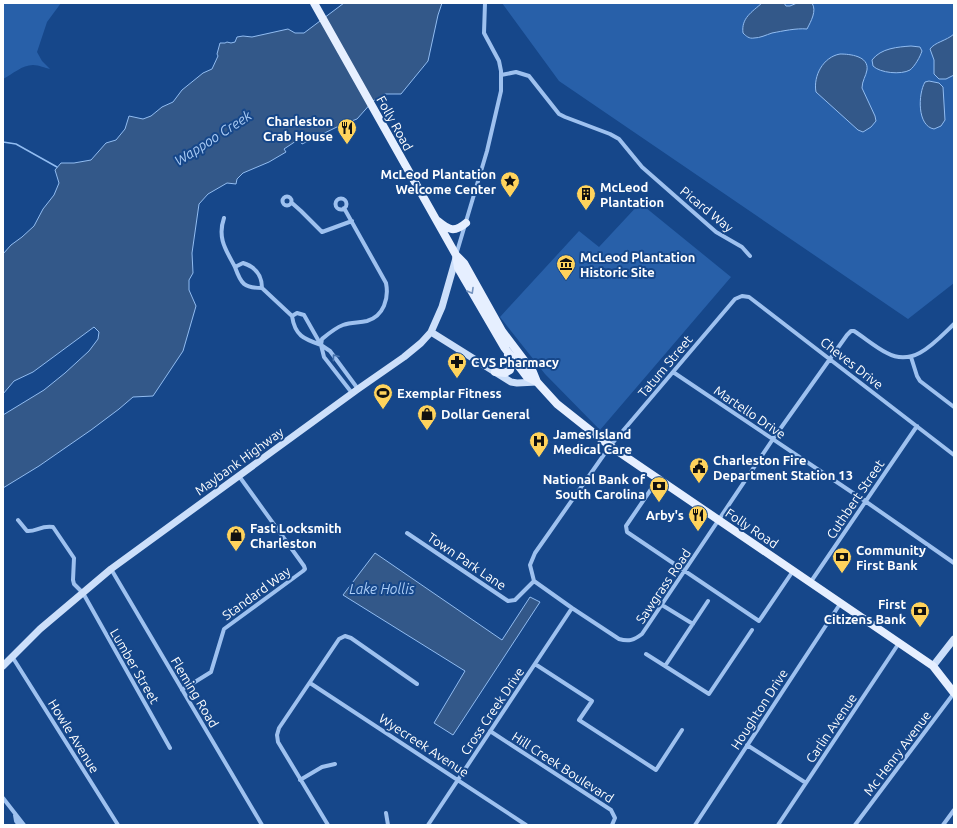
<svg xmlns="http://www.w3.org/2000/svg" width="957" height="828" font-family="Ubuntu,sans-serif">
<rect width="100%" height="100%" fill="#16478a"/>
<!-- green -->
<path fill="#2860a9" d="M 3,3 L 61,3 L 47,22 L 37,52 L 42,61 L 50,69 C 45,68 39,65 33,65 C 22,65 13,74 3,79 Z
M 502,3 L 954,3 L 954,283 L 908,319 L 559,81 Z
M 640,203 L 731,277 L 600,430 L 545,374 L 500,317 L 579,231 L 599,247 Z"/>
<!-- water -->
<path fill="#335889" stroke="#91bcf1" d="M 344,3 L 442,3 L 438,15 L 428,61 L 401,94 L 385,94 L 373,101 L 357,119 L 341,125 L 302,144 L 299,139 L 284,149 L 286,152 L 269,162 L 243,173 L 237,179 L 236,184 L 227,183 L 208,194 L 199,204 L 192,253 L 193,273 L 189,280 L 189,290 L 196,306 L 183,351 L 153,396 L 133,397 L 119,409 L 91,430 L 39,466 L 3,488 L 3,415 L 44,390 L 65,373 L 89,351 L 98,339 L 99,332 L 94,327 L 33,372 L 14,381 L 3,394 L 3,254 L 11,245 L 22,237 L 34,226 L 43,209 L 54,195 L 59,183 L 55,170 L 61,163 L 74,163 L 91,160 L 106,143 L 116,140 L 125,129 L 129,116 L 143,119 L 151,116 L 162,107 L 173,102 L 182,90 L 203,73 L 212,69 L 218,56 L 217,54 L 220,43 L 225,43 L 227,42 L 231,43 L 235,42 L 237,37 L 243,36 L 252,37 L 288,29 L 295,33 L 304,33 Z
M 762,3 L 784,3 L 786,6 L 790,6 L 797,3 L 812,3 C 817,11 811,21 807,29 C 796,28 783,31 772,33 C 766,35 760,38 754,38 C 749,39 746,36 743,33 C 741,18 752,12 762,3 Z
M 954,34 L 954,75 L 946,79 L 939,79 L 934,74 L 934,60 L 930,49 C 935,42 946,41 954,34 Z
M 911,46 L 920,47 L 922,51 C 920,57 915,66 910,70 C 901,75 880,73 873,66 L 872,60 C 881,48 898,47 911,46 Z
M 840,54 C 850,54 869,56 867,70 C 866,76 862,81 862,88 L 875,116 L 876,121 L 871,127 L 863,132 L 858,130 L 816,92 C 813,76 823,57 840,54 Z
M 929,81 L 939,83 L 943,87 L 945,120 L 941,126 L 934,129 C 917,126 918,94 925,82 Z
M 375,553 L 502,640 L 530,597 L 540,602 L 453,735 L 434,723 L 465,671 L 343,595 Z"/>
<g fill="none" stroke-linecap="round" stroke-linejoin="round">
<!-- stream -->
<path stroke="#91bcf1" stroke-width="1.5" d="M 3,142 L 16,144 L 57,167"/>
<!-- street -->
<path stroke="#9ec1ef" stroke-width="4" d="M 501,75 L 516,72 L 529,76 L 559,114 L 565,117 L 610,134 L 619,139 L 642,167 L 716,232 L 742,247 L 750,256
M282.5 201a4.5 4.5 0 1 1 9 0a4.5 4.5 0 1 1-9 0Z
M335.5 204a5.5 5.5 0 1 1 11 0a5.5 5.5 0 1 1-11 0Z
M 292,203 L 301,211 L 322,232 L 352,221
M 224,218 C 217,238 226,250 235,267
M 456,255 L 487,151 L 501,91 L 501,71 L 499,61 L 484,33 L 485,3
M 262,288 C 262,275 256,267 243,263 L 235,267 C 241,284 244,288 262,288 L 292,316
M 297,313 L 304,315 L 321,345 C 304,339 295,336 292,316 Z
M 321,345 L 322,339 C 328,334 335,328 343,325 C 351,322 359,323 367,321 C 384,316 389,298 386,283 L 344,208
M 911,357 L 917,376 L 920,381 L 954,407
M 673,372 L 865,501 L 954,563
M 352,393 L 324,357 L 321,345 L 330,351 L 358,389
M 658,479 L 626,526 L 627,532 L 759,621 L 793,571
M 18,520 L 27,531 C 36,532 41,525 53,527 L 74,558 L 73,580 L 74,584 L 83,593 L 170,748
M 407,533 L 508,601 L 515,600 L 534,581
M 111,569 L 262,825
M 534,581 L 530,565 L 535,553 L 610,446 L 735,299 L 742,296 L 749,297 L 954,455
M 534,581 L 572,608 L 619,639 C 629,642 634,640 642,634 L 773,439 L 847,335 L 851,331 L 854,331 C 865,338 875,347 887,353 C 914,368 936,341 954,324
M 810,583 L 917,426
M 708,601 L 665,666 L 709,694 L 752,630
M 662,605 L 693,624
M 646,654 L 665,666
M 13,658 L 118,825
M 535,664 L 592,701 L 579,720 L 656,770 L 682,730
M 310,683 L 526,825
M 182,690 L 211,672 L 224,629 L 303,571 L 305,569 L 304,566 L 239,476
M 490,731 L 611,810 L 615,818 L 612,825
M 747,745 L 806,783
M 300,780 L 322,767 L 335,764
M 3,798 L 24,825
M 386,813 L 388,825
M 15,815 L 16,821 L 19,825
M 328,825 L 278,742 L 277,735 L 279,728 L 339,639 L 345,636 L 351,638 L 417,684
M 428,825 L 572,608
M 695,825 L 840,604
M 778,825 L 899,643
M 855,825 L 954,693
M 943,825 L 954,810"/>
<!-- secondary -->
<path stroke="#ccdffa" stroke-width="7" d="M 431,332 L 511,382 L 517,383 L 537,382
M 3,666 L 40,629 L 111,569 L 358,389 L 404,357 L 421,343 L 431,332 L 442,307 L 456,258
M 933,666 L 954,639"/>
<!-- primary -->
<path stroke="#e6efff" stroke-width="8" d="M 314,3 L 456,255 L 464,263 L 502,331 L 533,372 L 537,382 L 557,404 L 610,446 L 933,666 L 954,693
M 438,221 C 449,230 454,233 466,223
M 456,255 L 458,268 L 504,347 L 527,377 L 537,382
M 495,372 L 505,373 L 510,370 L 511,364 L 508,355"/>
</g>
<!-- one-way arrows -->
<defs><path id="oneway-chevron" d="M-2-3.5L2.5 0L-2 3.5" fill="none" stroke-width="1.6" stroke-linecap="round" stroke-linejoin="round"/></defs>
<use stroke="#7493bf" href="#oneway-chevron" transform="translate(471 291) rotate(60)"/>
<use stroke="#4672ad" href="#oneway-chevron" transform="translate(335 357) rotate(-127)"/>
<!-- icons -->
<defs>
<g id="restaurant-pin" transform="scale(1)"><path d="M0 17L-7.5 6A9.5 9.5 0 1 1 7.5 6Z" fill="#ffd35c" stroke="#16478a"/><path d="M-5-6h1v4h1v-4h1v4h1v-4h1v5L-1.5 .5V6h-2V.5L-5-1ZM5-6V6H3V1.5H1.5Q1.5-4 5-6Z" fill="#111"/></g>
<g id="sight-pin" transform="scale(1)"><path d="M0 17L-7.5 6A9.5 9.5 0 1 1 7.5 6Z" fill="#ffd35c" stroke="#16478a"/><path d="M0-6L1.8-2.2L6-1.7L2.9 1.2L3.7 5.4L0 3.3L-3.7 5.4L-2.9 1.2L-6-1.7L-1.8-2.2Z" fill="#111"/></g>
<g id="building-pin" transform="scale(1)"><path d="M0 17L-7.5 6A9.5 9.5 0 1 1 7.5 6Z" fill="#ffd35c" stroke="#16478a"/><path d="M-4-6H4V6H1V3H-1V6H-4ZM-2.5-4.3h1.7v1.8h-1.7ZM.8-4.3h1.7v1.8H.8ZM-2.5-1h1.7V.8h-1.7ZM.8-1h1.7V.8H.8Z" fill="#111"/></g>
<g id="museum-pin" transform="scale(1)"><path d="M0 17L-7.5 6A9.5 9.5 0 1 1 7.5 6Z" fill="#ffd35c" stroke="#16478a"/><path d="M0-6L6-3V-2H-6V-3ZM-5-1h2V3h-2ZM-1-1h2V3h-2ZM3-1h2V3H3ZM-6 4H6V6H-6Z" fill="#111"/></g>
<g id="pharmacy-pin" transform="scale(1)"><path d="M0 17L-7.5 6A9.5 9.5 0 1 1 7.5 6Z" fill="#ffd35c" stroke="#16478a"/><path d="M-2-6h4v4h4v4h-4v4h-4v-4h-4v-4h4Z" fill="#111"/></g>
<g id="stadium-pin" transform="scale(1)"><path d="M0 17L-7.5 6A9.5 9.5 0 1 1 7.5 6Z" fill="#ffd35c" stroke="#16478a"/><path d="M0-5a6.5 5 0 1 0 0 10a6.5 5 0 1 0 0-10ZM-3.5-1.8h7v3.6h-7Z" fill="#111"/></g>
<g id="shop-pin" transform="scale(1)"><path d="M0 17L-7.5 6A9.5 9.5 0 1 1 7.5 6Z" fill="#ffd35c" stroke="#16478a"/><path d="M-5-2.5h2.3a2.7 3.5 0 0 1 5.4 0H5L5.5 6h-11ZM-1.5-2.5h3a1.5 2.3 0 0 0-3 0Z" fill="#111"/></g>
<g id="hospital-pin" transform="scale(1)"><path d="M0 17L-7.5 6A9.5 9.5 0 1 1 7.5 6Z" fill="#ffd35c" stroke="#16478a"/><path d="M-5-5h3v3.5h4V-5h3V5h-3V1.5h-4V5h-3Z" fill="#111"/></g>
<g id="civic-pin" transform="scale(1)"><path d="M0 17L-7.5 6A9.5 9.5 0 1 1 7.5 6Z" fill="#ffd35c" stroke="#16478a"/><path d="M-.6-6.5H3V-4.5H.6V-3L4-1V1h2V6H-6V1h2V-1L-.6-3ZM-1.2 2.5V6h2.4V2.5Z" fill="#111"/></g>
<g id="bank-pin" transform="scale(1)"><path d="M0 17L-7.5 6A9.5 9.5 0 1 1 7.5 6Z" fill="#ffd35c" stroke="#16478a"/><path d="M-6-4H6V4H-6ZM0-2.3a2.3 2.3 0 1 0 0 4.6a2.3 2.3 0 1 0 0-4.6Z" fill="#111"/></g>
</defs>
<g fill-rule="evenodd">
<use href="#restaurant-pin" x="347" y="128"/>
<use href="#sight-pin" x="510" y="181"/>
<use href="#building-pin" x="586" y="194"/>
<use href="#museum-pin" x="566" y="264"/>
<use href="#pharmacy-pin" x="457" y="362"/>
<use href="#stadium-pin" x="383" y="393"/>
<use href="#shop-pin" x="427" y="414"/>
<use href="#hospital-pin" x="539" y="441"/>
<use href="#civic-pin" x="699" y="467"/>
<use href="#bank-pin" x="659" y="486"/>
<use href="#restaurant-pin" x="698" y="515"/>
<use href="#shop-pin" x="236" y="535"/>
<use href="#bank-pin" x="842" y="557"/>
<use href="#bank-pin" x="920" y="611"/>
</g>
<g text-anchor="middle" stroke-width="4" stroke-linejoin="round" paint-order="stroke">
<!-- poi labels -->
<g font-size="13" font-weight="bold" fill="#fff" stroke="#16478a" text-anchor="start">
<text x="333" y="126" text-anchor="end">Charleston<tspan x="333" dy="15">Crab House</tspan></text>
<text x="496" y="179" text-anchor="end">McLeod Plantation<tspan x="496" dy="15">Welcome Center</tspan></text>
<text x="600" y="192">McLeod<tspan x="600" dy="15">Plantation</tspan></text>
<text x="580" y="262">McLeod Plantation<tspan x="580" dy="15">Historic Site</tspan></text>
<text x="471" y="367">CVS Pharmacy</text>
<text x="397" y="398">Exemplar Fitness</text>
<text x="441" y="419">Dollar General</text>
<text x="553" y="439">James Island<tspan x="553" dy="15">Medical Care</tspan></text>
<text x="713" y="465">Charleston Fire<tspan x="713" dy="15">Department Station 13</tspan></text>
<text x="645" y="484" text-anchor="end">National Bank of<tspan x="645" dy="15">South Carolina</tspan></text>
<text x="684" y="520" text-anchor="end">Arby's</text>
<text x="250" y="533">Fast Locksmith<tspan x="250" dy="15">Charleston</tspan></text>
<text x="856" y="555">Community<tspan x="856" dy="15">First Bank</tspan></text>
<text x="906" y="609" text-anchor="end">First<tspan x="906" dy="15">Citizens Bank</tspan></text>
</g>
<!-- street labels -->
<g font-size="13" fill="#fff" stroke="#16478a">
<text transform="translate(395 123) rotate(61)" y="5">Folly Road</text>
<text transform="translate(707 209) rotate(39)" y="5">Picard Way</text>
<text transform="translate(852 363) rotate(38)" y="5">Cheves Drive</text>
<text transform="translate(665 366) rotate(-50)" y="5">Tatum Street</text>
<text transform="translate(750 412) rotate(34)" y="5">Martello Drive</text>
<text transform="translate(239 461) rotate(-36)" y="5">Maybank Highway</text>
<text transform="translate(855 499) rotate(-56)" y="5">Cuthbert Street</text>
<text transform="translate(752 528) rotate(34)" y="5">Folly Road</text>
<text transform="translate(467 561) rotate(34)" y="5">Town Park Lane</text>
<text transform="translate(663 586) rotate(-56)" y="5">Sawgrass Road</text>
<text transform="translate(256 593) rotate(-36)" y="5">Standard Way</text>
<text transform="translate(135 666) rotate(60)" y="5">Lumber Street</text>
<text transform="translate(195 692) rotate(59)" y="5">Fleming Road</text>
<text transform="translate(759 709) rotate(-57)" y="5">Houghton Drive</text>
<text transform="translate(492 711) rotate(-56)" y="5">Cross Creek Drive</text>
<text transform="translate(831 728) rotate(-56)" y="5">Carlin Avenue</text>
<text transform="translate(74 736) rotate(58)" y="5">Howle Avenue</text>
<text transform="translate(424 745) rotate(33)" y="5">Wyecreek Avenue</text>
<text transform="translate(897 753) rotate(-53)" y="5">Mc Henry Avenue</text>
<text transform="translate(563 767) rotate(33)" y="5">Hill Creek Boulevard</text>
</g>
<!-- water labels -->
<g font-size="14" font-style="italic" fill="#aaccf6" stroke="#16478a">
<text transform="translate(213 138) rotate(-33)" y="5">Wappoo Creek</text>
<text x="382" y="594">Lake Hollis</text>
</g>
</g>
<!-- border -->
<rect width="957" height="828" fill="none" stroke="#ffffff" stroke-width="8"/>
</svg>
